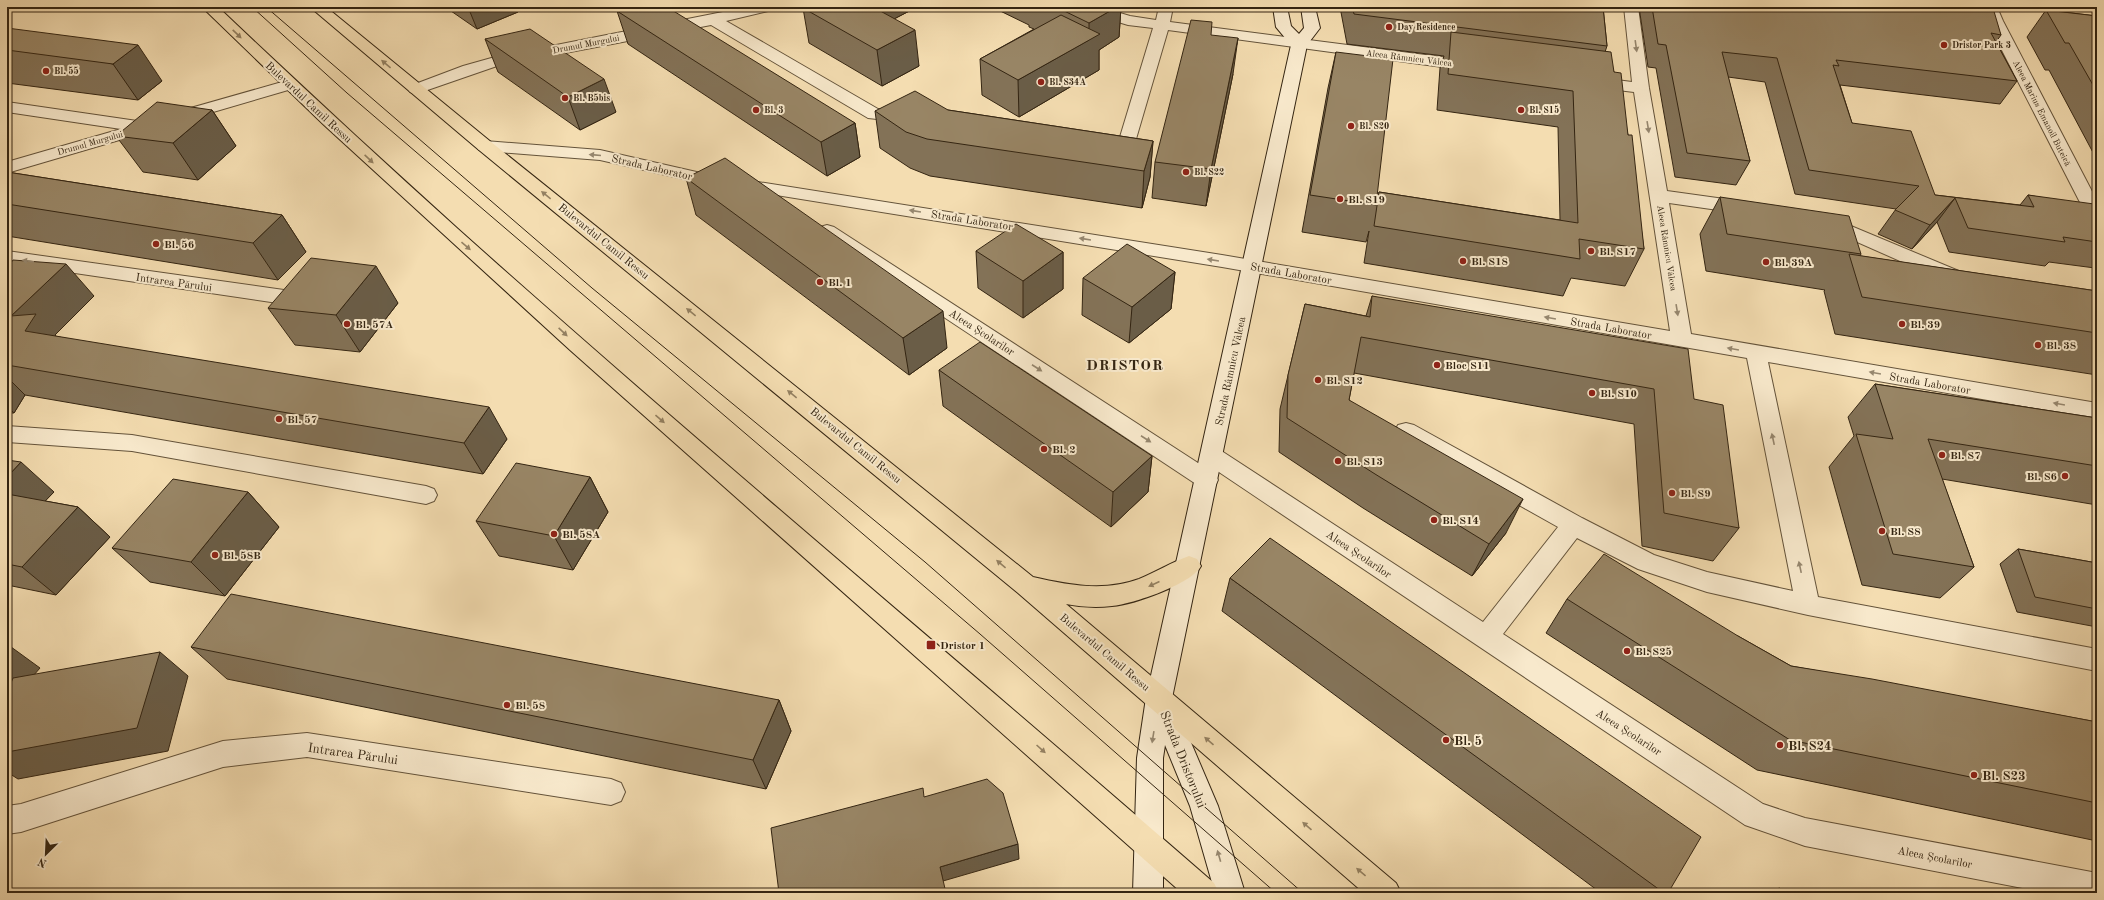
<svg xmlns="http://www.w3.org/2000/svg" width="2104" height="900" font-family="'Old Standard TT',serif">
<rect width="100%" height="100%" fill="#f4ddb1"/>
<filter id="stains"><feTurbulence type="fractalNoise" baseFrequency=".005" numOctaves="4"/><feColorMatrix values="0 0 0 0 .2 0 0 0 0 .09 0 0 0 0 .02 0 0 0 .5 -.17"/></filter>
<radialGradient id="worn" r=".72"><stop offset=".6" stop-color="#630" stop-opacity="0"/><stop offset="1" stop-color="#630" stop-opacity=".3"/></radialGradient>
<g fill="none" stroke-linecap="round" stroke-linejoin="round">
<!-- street casing -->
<g stroke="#64533a" stroke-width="2">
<path id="street" d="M 748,7 L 774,7 L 772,10 L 726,21 L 878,109 L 911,113 L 913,117 L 911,121 L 905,122 L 868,118 L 711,25 L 497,66 L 416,94 L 410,92 L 408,89 L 410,86 L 463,66 L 495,57 Z
M 1077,7 L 1100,7 L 1130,16 L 1156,20 L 1159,7 L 1173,7 L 1170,22 L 1472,61 L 1478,63 L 1480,66 L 1478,69 L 1472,71 L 1168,30 L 1136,139 C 1128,151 1110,153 1097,150 L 1094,146 L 1097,142 L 1112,141 L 1120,137 L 1153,28 L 1128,25 L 1079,10 Z
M 1624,7 L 1638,7 L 1649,88 L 1667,191 L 1746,202 L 1752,204 L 1755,208 L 1752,212 L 1746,214 L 1669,203 L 1691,334 L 2097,403 L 2097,419 L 1768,362 L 1818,597 L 2097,649 L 2097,671 L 1808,615 L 1707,592 L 1638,569 L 1577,538 L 1503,634 L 1763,804 L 1805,818 L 2097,873 L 2097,893 L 2048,893 L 1805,846 L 1745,825 L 1204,462 L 1201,456 L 1204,450 L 1212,447 L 1220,450 L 1483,622 L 1558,527 L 1398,437 L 1395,431 L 1398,425 L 1406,423 L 1414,425 L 1582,518 L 1654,555 L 1707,572 L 1793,591 L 1747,358 L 1222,267 L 701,183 L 600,160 L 485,151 L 479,150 L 476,146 L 479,142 L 485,141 L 600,150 L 701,173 L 1222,255 L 1670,331 L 1634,92 L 1593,87 L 1587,85 L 1585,82 L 1587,79 L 1593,77 L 1632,82 Z
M 1983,7 L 1997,7 L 2003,21 L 2097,201 L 2097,224 L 2091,222 L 2088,218 L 1987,21 Z
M 289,80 L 295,82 L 297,85 L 295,88 L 179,122 L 173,121 L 171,117 L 173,113 Z
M 7,102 L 144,122 L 150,123 L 152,127 L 150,131 L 7,173 L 7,162 L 121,129 L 7,112 Z
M 1827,216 L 1966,274 L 1969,279 L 1966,284 L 1959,285 L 1952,284 L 1821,226 L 1818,222 L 1821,218 Z
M 827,225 L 834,227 L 1215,474 L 1218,480 L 1215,486 L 1207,489 L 1199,486 L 820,235 L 818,231 L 820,227 Z
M 7,251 L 298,292 L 305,294 L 308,299 L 305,304 L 298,306 L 7,263 Z
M 7,426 L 132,435 L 426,486 L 434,489 L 437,495 L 434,501 L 426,504 L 132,451 L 7,442 Z
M 307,733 L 611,779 L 621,783 L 625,792 L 621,801 L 611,805 L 307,757 L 223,767 L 21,832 L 7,834 L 7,806 L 21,804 L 223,741 Z"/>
</g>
<!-- secondary casing -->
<g stroke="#342512" stroke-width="2">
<path id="secondary" d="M 1273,7 L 1287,7 L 1291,26 L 1299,34 L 1304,28 L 1301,7 L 1315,7 L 1320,28 L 1307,45 L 1172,698 L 1218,806 L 1245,893 L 1215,893 L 1190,806 L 1165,745 L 1163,758 L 1163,893 L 1133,893 L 1137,758 L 1146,698 L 1291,45 L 1276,27 Z"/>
</g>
<!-- primary casing -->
<g stroke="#342512" stroke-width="2">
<path id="primary" d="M 202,7 L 218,7 C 297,82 377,156 458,229 C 706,451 963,664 1214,883 L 1219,893 L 1182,893 L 570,350 L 324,125 Z
M 310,7 L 326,7 L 491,142 L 1033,577 C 1068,585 1104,592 1139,579 C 1156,572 1172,562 1189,556 L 1197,559 L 1201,566 C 1192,584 1133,604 1112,606 C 1097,608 1081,607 1066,604 L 1396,883 L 1401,893 L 1364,893 L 1018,593 L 479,150 Z"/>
</g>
<!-- street -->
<use href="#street" fill="#f8e9cc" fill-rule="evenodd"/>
<!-- secondary -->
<use href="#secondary" fill="#f8e9cc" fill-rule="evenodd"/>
<!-- primary -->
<use href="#primary" fill="#f4ddb1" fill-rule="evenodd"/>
<!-- tram -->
<path stroke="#342512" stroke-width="1" d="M 252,7 L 347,93 L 980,634 L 1276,893
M 266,7 L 592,288 L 925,562 L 1303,893"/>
</g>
<!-- wall -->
<path fill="#837257" stroke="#342512" d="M 449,7 L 517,7 L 518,12 L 477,29 L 451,11 Z
M 917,7 L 894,19 L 919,66 L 882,86 L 809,43 L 803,8 Z
M 992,7 L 1121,7 L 1119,37 L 1099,50 L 1099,70 L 1019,117 L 982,95 L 980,59 L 1034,29 L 1029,27 L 1029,25 Z
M 1340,7 L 1603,7 L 1607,46 L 1605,52 L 1614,72 L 1628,135 L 1644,249 L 1625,286 L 1571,278 L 1563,296 L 1364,263 L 1369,231 L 1366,242 L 1302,232 L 1328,88 L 1336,52 L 1376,203 L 1379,192 L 1560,220 L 1558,127 L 1437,110 L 1440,68 L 1444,56 L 1347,44 Z
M 1639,7 L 1987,7 L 2001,35 L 1996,42 L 2017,81 L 2000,104 L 1840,85 L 1852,123 L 1935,195 L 2020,205 L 2028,195 L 2097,208 L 2097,266 L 2095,268 L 2049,262 L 2045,266 L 1949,252 L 1937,222 L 1912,249 L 1878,234 L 1896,209 L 1795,194 L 1765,82 L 1728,77 L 1750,161 L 1736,185 L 1675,177 L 1656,68 L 1648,67 Z
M 2046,10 L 2097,16 L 2097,160 L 2049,70 L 2045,70 L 2027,37 Z
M 617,11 L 855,123 L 860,157 L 827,176 L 628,44 Z
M 7,28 L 162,81 L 138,100 L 7,83 Z
M 485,39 L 616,112 L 580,130 L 498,72 Z
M 1233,74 L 1206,206 L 1152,198 L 1155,162 Z
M 212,110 L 236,146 L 198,180 L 143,172 L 116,136 Z
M 948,110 L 1153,141 L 1150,177 L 1142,208 L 930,176 L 910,168 L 880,148 L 875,111 Z
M 7,172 L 282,215 L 306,252 L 278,280 L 7,236 Z
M 686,178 L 947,348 L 909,375 L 696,215 Z
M 1720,197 L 1861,254 L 1860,256 L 2097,291 L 2097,375 L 1835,334 L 1824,291 L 1825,290 L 1706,271 L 1700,234 Z
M 976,251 L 1063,252 L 1063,289 L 1023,318 L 978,288 Z
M 7,268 L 94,296 L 55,335 L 55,336 L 507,439 L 483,474 L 25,395 L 14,413 L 7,413 Z
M 1175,272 L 1171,309 L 1129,343 L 1082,315 L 1083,278 Z
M 1372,296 L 1694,399 L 1739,528 L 1713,561 L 1642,546 L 1634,424 L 1354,373 L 1349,400 L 1506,533 L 1472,576 L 1363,508 L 1279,452 L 1280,409 L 1305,304 L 1366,316 Z
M 398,303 L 360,352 L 295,345 L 268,308 Z
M 939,370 L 1152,456 L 1148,492 L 1111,527 L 943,406 Z
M 1875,384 L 2097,418 L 2097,505 L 1942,479 L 1974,567 L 1940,598 L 1862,585 L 1829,467 L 1854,436 L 1848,417 Z
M 7,460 L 54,492 L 45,501 L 78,507 L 110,537 L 56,595 L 12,586 L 7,582 Z
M 590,477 L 608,512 L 573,570 L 499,556 L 476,521 Z
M 248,492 L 279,527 L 225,596 L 150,582 L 112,548 Z
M 2018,549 L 2097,563 L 2097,627 L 2017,612 L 2000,564 Z
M 1230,578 L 1668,893 L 1601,893 L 1222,611 Z
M 1567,599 L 1738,636 L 1791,666 L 2097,722 L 2097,841 L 1757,770 L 1546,633 Z
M 191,647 L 779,700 L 791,731 L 766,789 L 227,679 Z
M 1779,888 L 1787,893 L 1772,893 Z"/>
<!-- shaded-wall -->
<path fill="#6a5d47" stroke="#342512" d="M 468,7 L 517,7 L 518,12 L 477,29 Z
M 861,7 L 917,7 L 865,34 Z
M 1117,7 L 1121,7 L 1119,37 L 1099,50 L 1099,70 L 1019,117 L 1018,80 L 1089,40 L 1089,23 Z
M 915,30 L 919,66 L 882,86 L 877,50 Z
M 1238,38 L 1233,74 L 1206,206 L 1211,169 Z
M 138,45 L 162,81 L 138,100 L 113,64 Z
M 604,79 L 616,112 L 580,130 L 568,97 Z
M 212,110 L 236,146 L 198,180 L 173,143 Z
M 855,123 L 860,157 L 827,176 L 821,142 Z
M 1153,141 L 1150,177 L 1142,208 L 1144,171 Z
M 1955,198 L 1937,222 L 1912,249 L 1930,225 Z
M 282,215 L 306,252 L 278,280 L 253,243 Z
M 1063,252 L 1063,289 L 1023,318 L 1023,281 Z
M 66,264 L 94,296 L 55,335 L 65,346 L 56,363 L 11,316 Z
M 376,266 L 398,303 L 360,352 L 336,315 Z
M 1175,272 L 1171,309 L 1129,343 L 1132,307 Z
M 943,311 L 947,348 L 909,375 L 903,338 Z
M 7,377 L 25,395 L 14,413 L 7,406 Z
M 489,407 L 507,439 L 483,474 L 464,443 Z
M 1152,456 L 1148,492 L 1111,527 L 1113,492 Z
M 21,462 L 54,492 L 26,521 L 7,505 L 7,477 Z
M 590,477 L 608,512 L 573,570 L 554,536 Z
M 248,492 L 279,527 L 225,596 L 191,562 Z
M 1523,499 L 1506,533 L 1472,576 L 1489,544 Z
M 78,507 L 110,537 L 56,595 L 22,567 Z
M 7,644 L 40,668 L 7,706 Z
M 160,652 L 188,676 L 168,751 L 18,779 L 7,772 L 7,752 Z
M 779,700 L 791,731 L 766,789 L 753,760 Z
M 1018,844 L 1019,859 L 943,881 L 940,867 Z"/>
<!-- building -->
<path fill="#988565" stroke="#342512" d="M 638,7 L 667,7 L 855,123 L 821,142 L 617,11 Z
M 805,7 L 873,7 L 915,30 L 877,50 L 803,8 Z
M 1056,7 L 1117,7 L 1089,23 Z
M 1352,7 L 1603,7 L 1607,46 L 1354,14 Z
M 1652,7 L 1987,7 L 1988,8 L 1993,8 L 2001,35 L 1991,33 L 2017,81 L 1836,60 L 1839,66 L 1833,65 L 1852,123 L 1911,131 L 1935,195 L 2034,207 L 2028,195 L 2094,204 L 2097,208 L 2097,242 L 2063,237 L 2065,242 L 1968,228 L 1955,198 L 1930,225 L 1895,210 L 1919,186 L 1809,170 L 1777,58 L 1722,52 L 1750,161 L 1687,153 L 1666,45 L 1658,44 Z
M 2046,10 L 2097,16 L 2097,92 L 2069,43 L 2065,43 Z
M 1061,15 L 1100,34 L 1018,80 L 980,59 Z
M 1191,20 L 1212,22 L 1211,35 L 1238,38 L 1211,169 L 1155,162 Z
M 7,28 L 138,45 L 113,64 L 7,50 Z
M 530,29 L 604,79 L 568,97 L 485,39 Z
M 1451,32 L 1611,52 L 1614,72 L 1621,73 L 1628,135 L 1632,135 L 1644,249 L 1579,239 L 1580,259 L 1374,226 L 1379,192 L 1578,223 L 1573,91 L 1448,74 Z
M 1336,52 L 1393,59 L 1376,205 L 1310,195 Z
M 915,91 L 948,110 L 1153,141 L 1144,171 L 927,139 L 906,132 L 875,111 Z
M 157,102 L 212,110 L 173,143 L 116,136 Z
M 725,158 L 943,311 L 903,338 L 686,178 Z
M 7,172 L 282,215 L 253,243 L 7,204 Z
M 1720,197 L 1849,216 L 1861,254 L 1727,234 Z
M 1016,224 L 1063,252 L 1023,281 L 976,251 Z
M 1127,244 L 1175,272 L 1132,307 L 1083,278 Z
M 1849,254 L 2097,291 L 2097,333 L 1862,297 Z
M 311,258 L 376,266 L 336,315 L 268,308 Z
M 13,260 L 66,264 L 11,316 L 36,314 L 25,331 L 489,407 L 464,443 L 7,365 L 7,268 Z
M 1372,296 L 1688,349 L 1694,399 L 1723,405 L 1739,528 L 1664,513 L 1654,389 L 1361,337 L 1349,400 L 1523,499 L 1489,544 L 1375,474 L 1287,418 L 1288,375 L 1305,304 L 1370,317 Z
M 980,342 L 1152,456 L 1113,492 L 939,370 Z
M 1875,384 L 2097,418 L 2097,466 L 1928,439 L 1974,567 L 1893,554 L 1856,434 L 1893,439 Z
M 7,460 L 21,462 L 7,477 Z
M 516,463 L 590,477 L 554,536 L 476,521 Z
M 173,479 L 248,492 L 191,562 L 112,548 Z
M 7,494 L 78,507 L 22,567 L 7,564 Z
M 1270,538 L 1701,837 L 1668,893 L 1664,893 L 1230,578 Z
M 2018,549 L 2097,563 L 2097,609 L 2035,597 Z
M 1604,554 L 1738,636 L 1791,666 L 1872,679 L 2097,722 L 2097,803 L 1790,740 L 1567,599 Z
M 231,594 L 779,700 L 753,760 L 191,647 Z
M 160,652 L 137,728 L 7,752 L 7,693 L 13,678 Z
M 987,779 L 1003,793 L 1018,844 L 940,867 L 946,893 L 779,893 L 771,828 L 923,788 L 924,797 Z
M 1779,888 L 1787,893 L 1776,893 Z"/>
<!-- one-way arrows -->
<defs><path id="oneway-solid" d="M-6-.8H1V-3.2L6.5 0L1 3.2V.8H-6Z"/></defs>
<g fill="#948162">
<use href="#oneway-solid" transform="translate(237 34) rotate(44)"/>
<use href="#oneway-solid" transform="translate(386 64) rotate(-140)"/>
<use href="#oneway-solid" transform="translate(369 159) rotate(43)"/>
<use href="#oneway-solid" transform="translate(546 195) rotate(-141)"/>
<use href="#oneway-solid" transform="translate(466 246) rotate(41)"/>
<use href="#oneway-solid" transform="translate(691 312) rotate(-141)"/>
<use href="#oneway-solid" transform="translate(563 332) rotate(43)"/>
<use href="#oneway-solid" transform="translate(792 394) rotate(-141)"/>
<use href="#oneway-solid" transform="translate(660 419) rotate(41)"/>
<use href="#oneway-solid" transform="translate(1001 564) rotate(-140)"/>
<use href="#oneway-solid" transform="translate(1154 584) rotate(156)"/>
<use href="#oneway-solid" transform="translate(1209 741) rotate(-139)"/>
<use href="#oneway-solid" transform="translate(1041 749) rotate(42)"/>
<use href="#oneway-solid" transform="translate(1307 826) rotate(-139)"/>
<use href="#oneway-solid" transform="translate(1361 872) rotate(-140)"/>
</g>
<g fill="#96876f">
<use href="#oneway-solid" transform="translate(1636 46) rotate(82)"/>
<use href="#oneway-solid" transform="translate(1648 127) rotate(81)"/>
<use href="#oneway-solid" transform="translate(595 155) rotate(-175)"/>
<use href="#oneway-solid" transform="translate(915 211) rotate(-171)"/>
<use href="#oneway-solid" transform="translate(1085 239) rotate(-171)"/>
<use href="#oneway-solid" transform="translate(1213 260) rotate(-171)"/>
<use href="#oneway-solid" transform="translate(28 261) rotate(-172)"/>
<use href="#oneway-solid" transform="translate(1677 310) rotate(81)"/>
<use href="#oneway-solid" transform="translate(1550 318) rotate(-170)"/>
<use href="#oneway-solid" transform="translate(1733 349) rotate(-170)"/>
<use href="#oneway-solid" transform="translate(1037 368) rotate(33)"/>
<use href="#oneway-solid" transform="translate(1875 373) rotate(-170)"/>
<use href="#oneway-solid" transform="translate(2059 404) rotate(-170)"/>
<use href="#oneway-solid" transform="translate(1146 439) rotate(33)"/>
<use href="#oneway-solid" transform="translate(1773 439) rotate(-102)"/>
<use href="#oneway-solid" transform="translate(1800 567) rotate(-102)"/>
<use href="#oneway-solid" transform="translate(1153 737) rotate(99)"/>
<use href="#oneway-solid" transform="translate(1219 856) rotate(-106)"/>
</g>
<!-- markers -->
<g fill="#8f2418" stroke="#f8e9cc" stroke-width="1.5">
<circle cx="1389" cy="27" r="4"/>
<circle cx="1944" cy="45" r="4"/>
<circle cx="46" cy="71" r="4"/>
<circle cx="1041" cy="82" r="4"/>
<circle cx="565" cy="98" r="4"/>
<circle cx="756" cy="110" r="4"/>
<circle cx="1521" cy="110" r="4"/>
<circle cx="1351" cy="126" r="4"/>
<circle cx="1186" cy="172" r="4"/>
<circle cx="1340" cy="199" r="4"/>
<circle cx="156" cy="244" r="4"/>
<circle cx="1591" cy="251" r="4"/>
<circle cx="1463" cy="261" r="4"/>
<circle cx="1766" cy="262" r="4"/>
<circle cx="820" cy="282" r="4"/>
<circle cx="347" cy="324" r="4"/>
<circle cx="1902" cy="324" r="4"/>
<circle cx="2038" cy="345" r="4"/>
<circle cx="1437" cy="365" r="4"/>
<circle cx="1318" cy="380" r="4"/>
<circle cx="1592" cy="393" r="4"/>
<circle cx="279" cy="419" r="4"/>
<circle cx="1044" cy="449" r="4"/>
<circle cx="1942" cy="455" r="4"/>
<circle cx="1338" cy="461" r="4"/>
<circle cx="2065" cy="476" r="4"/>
<circle cx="1672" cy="493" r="4"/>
<circle cx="1434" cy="520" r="4"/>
<circle cx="1882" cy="531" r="4"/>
<circle cx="554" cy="534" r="4"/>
<circle cx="215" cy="555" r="4"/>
<rect x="926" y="640" width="10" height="10" rx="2"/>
<circle cx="1627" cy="651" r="4"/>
<circle cx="507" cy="705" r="4"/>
<circle cx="1446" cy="740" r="4"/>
<circle cx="1780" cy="745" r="4"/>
<circle cx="1974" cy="775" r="4"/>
</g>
<g text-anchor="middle" stroke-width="4" stroke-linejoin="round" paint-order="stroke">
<!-- far-poi labels -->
<g font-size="9" font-weight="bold" fill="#342512" stroke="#f8e9cc" text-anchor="start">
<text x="1397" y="30">Day Residence</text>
<text x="1952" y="48">Dristor Park 3</text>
<text x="54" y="74">Bl. 55</text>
<text x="1049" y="85">Bl. S34A</text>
<text x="573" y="101">Bl. B5bis</text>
<text x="764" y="113">Bl. 3</text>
<text x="1529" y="113">Bl. S15</text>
<text x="1359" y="129">Bl. S20</text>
<text x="1194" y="175">Bl. S22</text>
</g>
<!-- far-street labels -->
<g font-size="9" fill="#342512" stroke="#f8e9cc">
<text transform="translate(586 44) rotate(-11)" y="3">Drumul Murgului</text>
<text transform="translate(1409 58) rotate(7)" y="3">Aleea Râmnicu Vâlcea</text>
<text transform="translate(2042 113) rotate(63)" y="3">Aleea Marius Emanoil Buteică</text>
<text transform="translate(90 143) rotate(-16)" y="3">Drumul Murgului</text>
<text transform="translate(1667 248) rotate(81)" y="3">Aleea Râmnicu Vâlcea</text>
</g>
<!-- street labels -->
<g font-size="11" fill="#342512" stroke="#f8e9cc">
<text transform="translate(309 102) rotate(43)" y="4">Bulevardul Camil Ressu</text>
<text transform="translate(652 167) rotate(13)" y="4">Strada Laborator</text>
<text transform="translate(972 220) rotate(9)" y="4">Strada Laborator</text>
<text transform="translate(604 241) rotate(39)" y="4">Bulevardul Camil Ressu</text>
<text transform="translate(1291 273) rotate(10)" y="4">Strada Laborator</text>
<text transform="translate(174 282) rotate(8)" y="4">Intrarea Părului</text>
<text transform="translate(1611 328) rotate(10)" y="4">Strada Laborator</text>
<text transform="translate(982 332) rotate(33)" y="4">Aleea Școlarilor</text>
<text transform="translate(1230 371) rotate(-78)" y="4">Strada Râmnicu Vâlcea</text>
<text transform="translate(1930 383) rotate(10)" y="4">Strada Laborator</text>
<text transform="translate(856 445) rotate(39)" y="4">Bulevardul Camil Ressu</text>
<text transform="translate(1359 554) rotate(34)" y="4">Aleea Școlarilor</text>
<text transform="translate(1105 652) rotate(40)" y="4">Bulevardul Camil Ressu</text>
<text transform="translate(1629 732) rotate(33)" y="4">Aleea Școlarilor</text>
<text transform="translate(1935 857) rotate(11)" y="4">Aleea Școlarilor</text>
</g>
<!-- poi labels -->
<g font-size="11" font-weight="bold" fill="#342512" stroke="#f8e9cc" text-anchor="start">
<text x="1348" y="203">Bl. S19</text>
<text x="164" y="248">Bl. 56</text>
<text x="1599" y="255">Bl. S17</text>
<text x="1471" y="265">Bl. S18</text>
<text x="1774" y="266">Bl. 39A</text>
<text x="828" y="286">Bl. 1</text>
<text x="355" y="328">Bl. 57A</text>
<text x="1910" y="328">Bl. 39</text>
<text x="2046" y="349">Bl. 38</text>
<text x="1445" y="369">Bloc S11</text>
<text x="1326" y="384">Bl. S12</text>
<text x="1600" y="397">Bl. S10</text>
<text x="287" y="423">Bl. 57</text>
<text x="1052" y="453">Bl. 2</text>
<text x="1950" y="459">Bl. S7</text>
<text x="1346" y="465">Bl. S13</text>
<text x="2057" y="480" text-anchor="end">Bl. S6</text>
<text x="1680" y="497">Bl. S9</text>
<text x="1442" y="524">Bl. S14</text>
<text x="1890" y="535">Bl. S8</text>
<text x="562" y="538">Bl. 58A</text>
<text x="223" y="559">Bl. 58B</text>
<text x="940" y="649">Dristor 1</text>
<text x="1635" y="655">Bl. S25</text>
<text x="515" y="709">Bl. 58</text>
</g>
<!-- near-poi labels -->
<g font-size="13" font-weight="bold" fill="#342512" stroke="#f8e9cc" text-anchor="start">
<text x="1454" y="745">Bl. 5</text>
<text x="1788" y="750">Bl. S24</text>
<text x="1982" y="780">Bl. S23</text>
</g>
<!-- near-street labels -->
<g font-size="13" fill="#342512" stroke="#f8e9cc">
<text transform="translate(353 753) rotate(8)" y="5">Intrarea Părului</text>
<text transform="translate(1184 759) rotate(68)" y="5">Strada Dristorului</text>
</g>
<!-- district labels -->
<g font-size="15" font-weight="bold" letter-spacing="1" fill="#342512" stroke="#f8e9cc">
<text x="1125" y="370">DRISTOR</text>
</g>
</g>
<!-- margin -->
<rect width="2104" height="900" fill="none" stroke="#f4ddb1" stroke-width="24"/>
<rect x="8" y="8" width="2088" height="884" fill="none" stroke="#342512" stroke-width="2"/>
<rect x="12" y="12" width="2080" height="876" fill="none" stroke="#342512"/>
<!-- north arrow -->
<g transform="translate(46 854) rotate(204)" stroke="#f8e9cc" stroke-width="3" paint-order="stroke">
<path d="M0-3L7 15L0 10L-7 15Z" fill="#342512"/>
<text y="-6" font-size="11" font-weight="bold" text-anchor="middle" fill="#342512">N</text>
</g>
<rect width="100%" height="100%" filter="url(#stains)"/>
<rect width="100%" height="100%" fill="url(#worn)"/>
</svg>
